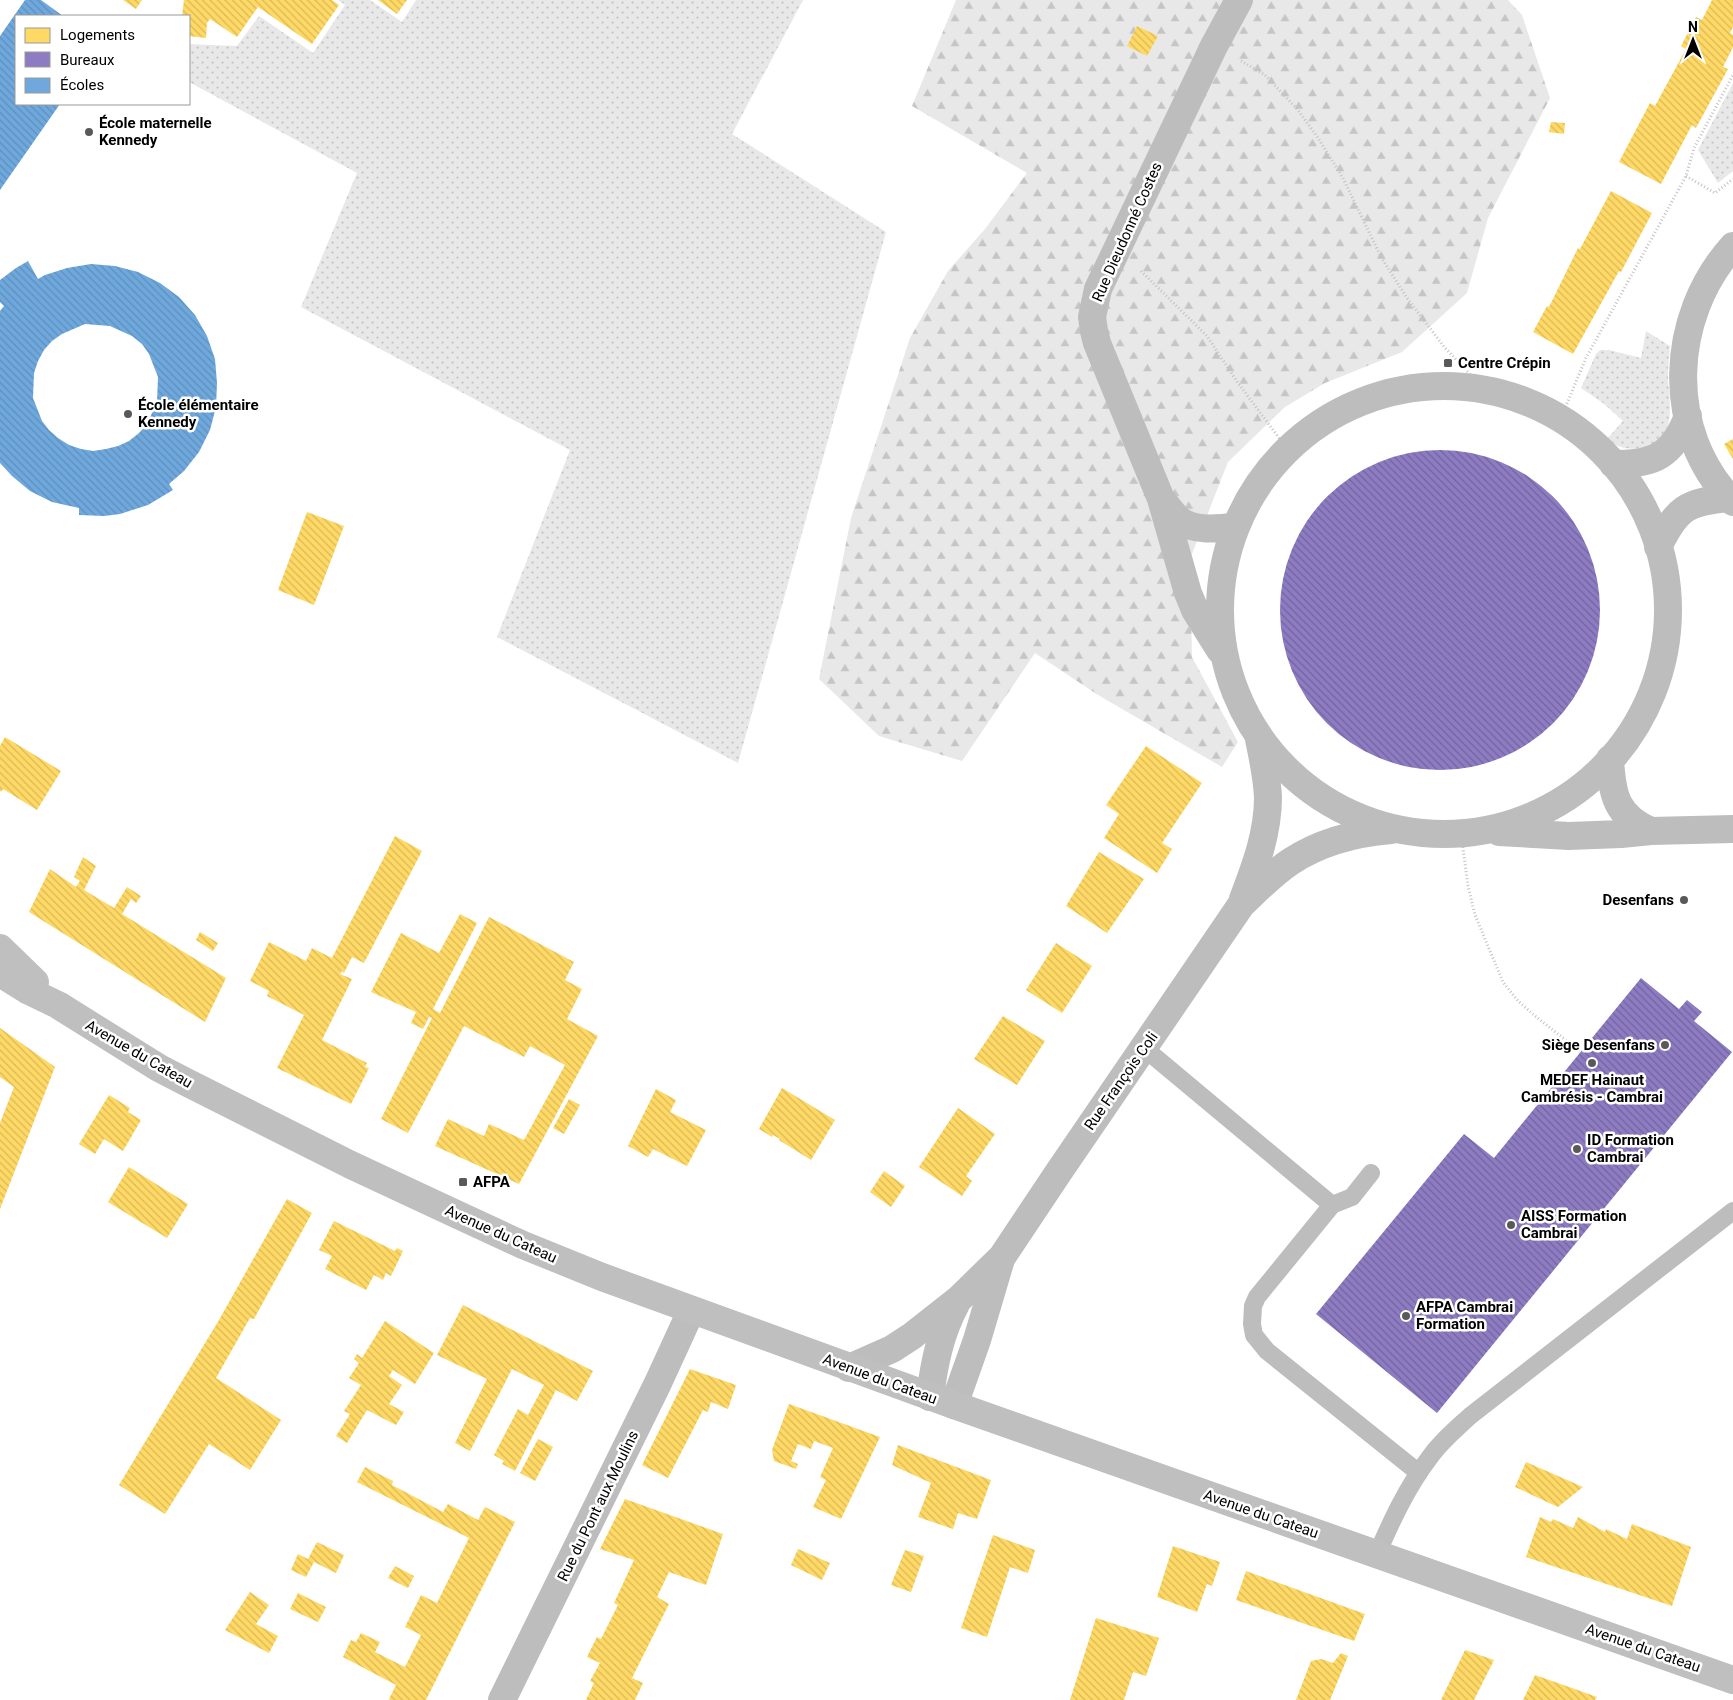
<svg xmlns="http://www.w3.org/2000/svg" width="1733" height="1700" font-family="Roboto,sans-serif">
<defs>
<pattern id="grass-dots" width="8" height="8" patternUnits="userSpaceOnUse" patternTransform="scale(1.25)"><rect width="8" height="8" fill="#e8e8e8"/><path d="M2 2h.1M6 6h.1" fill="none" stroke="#c5c5c5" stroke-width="1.8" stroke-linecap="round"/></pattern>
<pattern id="forest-firs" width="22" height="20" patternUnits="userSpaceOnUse" patternTransform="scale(1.25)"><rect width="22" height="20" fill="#e8e8e8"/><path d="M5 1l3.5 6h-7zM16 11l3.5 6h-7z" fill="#c5c5c5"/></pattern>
<pattern id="homes-back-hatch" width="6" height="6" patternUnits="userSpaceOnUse" patternTransform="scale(1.25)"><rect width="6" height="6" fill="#ffd966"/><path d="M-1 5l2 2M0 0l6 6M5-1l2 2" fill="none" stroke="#d9b857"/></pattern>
<pattern id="offices-back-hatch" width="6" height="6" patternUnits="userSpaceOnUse" patternTransform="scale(1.25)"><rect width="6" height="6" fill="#8e7cc3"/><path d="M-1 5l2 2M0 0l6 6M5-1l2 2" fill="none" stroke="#72639c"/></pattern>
<pattern id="schools-back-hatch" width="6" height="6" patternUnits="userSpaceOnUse" patternTransform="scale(1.25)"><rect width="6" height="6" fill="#6fa8dc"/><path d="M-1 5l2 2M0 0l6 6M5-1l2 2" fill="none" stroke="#5e8fbb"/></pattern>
</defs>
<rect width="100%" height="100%" fill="#fff"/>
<!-- grass -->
<path fill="url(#grass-dots)" d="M 338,0 L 370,0 L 402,22 L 416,0 L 803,0 L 732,134 L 886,232 L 738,763 L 497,637 L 570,450 L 301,307 L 357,173 L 189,82 L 189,44 L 237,46 L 259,16 L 313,53 L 345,5 Z
M 1733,83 L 1733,171 L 1718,183 L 1698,150 Z
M 1646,331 L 1670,346 C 1669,356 1668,367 1668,377 C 1669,401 1678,438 1646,447 C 1630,451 1619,448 1606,440 L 1623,421 L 1603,403 L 1581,388 L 1596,354 L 1600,350 L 1609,350 L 1641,358 Z"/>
<!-- forest -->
<path fill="url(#forest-firs)" d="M 956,0 L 1508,0 L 1522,15 L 1550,98 L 1488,218 L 1467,293 L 1402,352 L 1325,383 L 1285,407 L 1228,462 L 1190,559 L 1192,657 L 1238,742 L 1222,767 L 1098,695 L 1035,653 L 962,761 L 879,736 L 819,679 L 851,518 L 910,338 L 948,271 L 985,229 L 1027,173 L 912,106 Z"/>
<!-- homes -->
<path fill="url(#homes-back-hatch)" d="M 123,0 L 142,0 L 136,9 Z
M 184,0 L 332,0 L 339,5 L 312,44 L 258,7 L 237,37 L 210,19 L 207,23 L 206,38 L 189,36 L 189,24 L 190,22 L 189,22 L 189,16 L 182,16 Z
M 378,0 L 407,0 L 397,14 Z
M 1712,0 L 1733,0 L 1733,27 L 1730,33 L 1733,35 L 1733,47 L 1723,67 L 1728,69 L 1696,128 L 1692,125 L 1661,184 L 1619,162 L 1650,103 L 1655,106 L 1686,49 L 1681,46 L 1696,17 L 1702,20 Z
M 1137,26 L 1158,36 L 1147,56 L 1127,46 Z
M 1551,122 L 1565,123 L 1564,134 L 1549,132 Z
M 1611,191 L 1652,213 L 1621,272 L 1619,271 L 1573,354 L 1533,332 L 1547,306 L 1549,307 L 1578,248 L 1580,249 Z
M 1733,439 L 1733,459 L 1724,444 Z
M 307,512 L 344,526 L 314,605 L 278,590 Z
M 5,737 L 61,771 L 37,810 L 3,789 L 1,792 L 0,791 L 0,746 Z
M 1146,746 L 1202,783 L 1162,843 L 1172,849 L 1157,873 L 1104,838 L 1119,814 L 1106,805 Z
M 395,836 L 422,851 L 364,963 L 352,957 L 344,973 L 342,971 L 340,974 L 352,979 L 322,1040 L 367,1063 L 365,1067 L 369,1068 L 351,1104 L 277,1068 L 304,1015 L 267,996 L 269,991 L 250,981 L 269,942 L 306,961 L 312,948 L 332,958 Z
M 1099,852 L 1144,879 L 1107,933 L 1066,906 Z
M 83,857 L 96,866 L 84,890 L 114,908 L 127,887 L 141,896 L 136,903 L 131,899 L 122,914 L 226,978 L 205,1022 L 29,912 L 50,869 L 76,887 L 80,881 L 74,877 Z
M 460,914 L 477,923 L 433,1009 L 440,1013 L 489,917 L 574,962 L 565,980 L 582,989 L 567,1019 L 598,1036 L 519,1184 L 435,1146 L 448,1119 L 484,1136 L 489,1124 L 524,1140 L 565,1065 L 530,1046 L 524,1057 L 464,1026 L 408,1133 L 381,1119 L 432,1018 L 429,1017 L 423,1029 L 411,1023 L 416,1012 L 371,992 L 401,933 L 439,953 Z
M 200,932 L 218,943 L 213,951 L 196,940 Z
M 1056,943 L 1092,966 L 1062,1013 L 1026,990 Z
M 1003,1016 L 1045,1041 L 1017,1085 L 974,1059 Z
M 0,1028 L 55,1067 L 0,1209 L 0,1123 L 14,1087 L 0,1077 Z
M 782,1088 L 835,1120 L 811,1160 L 779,1140 L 780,1139 L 773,1135 L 772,1137 L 759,1129 Z
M 656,1089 L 676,1100 L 670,1112 L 706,1130 L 687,1166 L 653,1149 L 648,1157 L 628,1146 Z
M 109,1095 L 130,1108 L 128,1112 L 141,1120 L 123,1151 L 104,1139 L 95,1154 L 79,1144 Z
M 569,1099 L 580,1105 L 564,1134 L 553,1128 Z
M 958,1108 L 995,1134 L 966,1176 L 972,1181 L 962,1196 L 919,1167 Z
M 129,1167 L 188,1204 L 167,1238 L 108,1202 Z
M 884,1171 L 905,1186 L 891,1207 L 870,1192 Z
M 287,1199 L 312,1213 L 254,1319 L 250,1318 L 216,1378 L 281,1420 L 250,1470 L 209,1444 L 165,1514 L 119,1485 L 219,1320 Z
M 334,1221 L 395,1251 L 397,1248 L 403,1251 L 391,1276 L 386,1273 L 383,1280 L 374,1275 L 366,1290 L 325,1269 L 332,1256 L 319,1250 Z
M 463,1305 L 593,1371 L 577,1401 L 556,1390 L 515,1471 L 502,1464 L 504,1461 L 494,1455 L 518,1409 L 528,1415 L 544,1385 L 512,1369 L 470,1451 L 455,1443 L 487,1379 L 437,1355 Z
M 385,1321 L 434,1353 L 415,1384 L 393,1370 L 389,1376 L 402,1385 L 389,1404 L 404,1412 L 396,1425 L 367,1410 L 347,1443 L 336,1436 L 350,1414 L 344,1411 L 361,1385 L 349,1378 L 359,1363 L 354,1359 L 357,1354 L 362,1358 Z
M 690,1369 L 736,1385 L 728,1409 L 711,1402 L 708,1412 L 703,1410 L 668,1478 L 642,1465 Z
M 789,1404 L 880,1437 L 841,1519 L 813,1507 L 826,1480 L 820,1477 L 833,1448 L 814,1441 L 811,1449 L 798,1444 L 791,1461 L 798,1464 L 796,1469 L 774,1461 L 772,1450 Z
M 538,1439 L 553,1447 L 535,1481 L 520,1473 Z
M 898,1445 L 991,1480 L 977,1519 L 958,1513 L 953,1529 L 918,1517 L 931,1483 L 892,1465 Z
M 1526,1462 L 1583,1487 L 1558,1507 L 1515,1487 Z
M 365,1467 L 393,1481 L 392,1485 L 443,1512 L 448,1504 L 478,1520 L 485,1507 L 515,1522 L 426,1700 L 390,1700 L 389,1699 L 396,1685 L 343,1657 L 351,1640 L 356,1642 L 361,1633 L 380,1642 L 375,1652 L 405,1667 L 421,1635 L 405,1627 L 421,1595 L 437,1603 L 469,1538 L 357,1482 Z
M 625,1499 L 723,1534 L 706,1585 L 669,1572 L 657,1597 L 669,1604 L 632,1678 L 643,1683 L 635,1700 L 586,1700 L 594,1683 L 590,1681 L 600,1663 L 587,1657 L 597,1637 L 601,1639 L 618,1605 L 614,1603 L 634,1560 L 600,1549 Z
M 1540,1517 L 1551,1522 L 1553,1519 L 1573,1528 L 1578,1517 L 1605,1532 L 1606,1529 L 1627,1539 L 1632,1524 L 1691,1547 L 1672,1606 L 1526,1557 Z
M 993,1535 L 1035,1550 L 1028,1573 L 1010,1567 L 987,1637 L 961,1628 Z
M 317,1542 L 344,1555 L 336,1573 L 314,1562 L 306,1577 L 291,1570 L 298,1554 L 308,1559 Z
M 1173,1546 L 1220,1562 L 1212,1586 L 1207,1584 L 1197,1612 L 1157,1597 Z
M 798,1549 L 830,1563 L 822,1580 L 791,1565 Z
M 905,1550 L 924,1556 L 911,1592 L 891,1585 Z
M 395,1566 L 414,1576 L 408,1588 L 388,1578 Z
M 1246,1571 L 1365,1614 L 1354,1641 L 1236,1600 Z
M 250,1592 L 269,1605 L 256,1624 L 278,1636 L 269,1653 L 225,1630 Z
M 298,1593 L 326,1607 L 318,1622 L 290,1609 Z
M 1096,1618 L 1159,1638 L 1146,1676 L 1133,1672 L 1124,1700 L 1070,1700 Z
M 1465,1650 L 1494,1660 L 1474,1700 L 1441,1700 Z
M 1341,1653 L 1348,1656 L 1330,1700 L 1296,1700 L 1311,1661 L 1321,1659 L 1333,1663 Z
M 1535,1675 L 1572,1688 L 1597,1697 L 1595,1700 L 1523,1700 Z"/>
<!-- offices -->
<path fill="url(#offices-back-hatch)" d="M1280 610a160 160 0 1 1 320 0a160 160 0 1 1-320 0Z
M 1641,978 L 1679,1009 L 1687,1000 L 1702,1012 L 1694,1021 L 1732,1052 L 1437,1413 L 1316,1314 L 1464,1134 L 1494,1158 Z"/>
<!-- schools -->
<path fill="url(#schools-back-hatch)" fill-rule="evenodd" d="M 25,0 L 41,0 L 63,16 L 16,16 L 16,104 L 60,104 L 0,190 L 0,36 Z
M 28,261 L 38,279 L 45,275 L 67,268 L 91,264 L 115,266 L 138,272 L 160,283 L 179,297 L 195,315 L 207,336 L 215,359 L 217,383 L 216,407 L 210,430 L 199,452 L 184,471 L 169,484 L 173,490 L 148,505 L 120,514 L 104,516 L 79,515 L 79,508 L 52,502 L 30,491 L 12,476 L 0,463 L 0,311 L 4,306 L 0,302 L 0,280 L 16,268 ZM 85,324 L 110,326 L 132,336 L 142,344 L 149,354 L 158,377 L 157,402 L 147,424 L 139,433 L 129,441 L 118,446 L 106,449 L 93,451 L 81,449 L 69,445 L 58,438 L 49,430 L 42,421 L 33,398 L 34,373 L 38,361 L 44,350 L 52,341 L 62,334 Z"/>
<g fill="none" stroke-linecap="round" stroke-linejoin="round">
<!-- path -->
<path stroke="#c2c2c2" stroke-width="3" stroke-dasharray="1 2.5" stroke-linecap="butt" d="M 1241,61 L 1265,75 L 1298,110 L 1318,138 L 1343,178 L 1381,257 L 1407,298 L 1445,348 L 1486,391
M 1686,176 L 1715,193 L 1733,179
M 1141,271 L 1207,336 L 1238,383 L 1288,450
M 1560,420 L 1586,358 L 1686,176 L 1694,148 L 1733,75
M 1461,833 L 1468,886 L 1475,915 L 1503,982 L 1518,1001 L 1535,1016 L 1581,1052"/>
<!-- lane -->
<path stroke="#bdbdbd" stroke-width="18" d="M 1144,1048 L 1332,1205
M 1371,1173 L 1352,1197 L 1332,1205 L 1257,1297 L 1253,1306 L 1252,1324 L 1254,1335 L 1267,1351 L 1419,1473
M 1377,1554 C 1392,1520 1407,1487 1430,1457 C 1441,1441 1456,1429 1470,1416 L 1733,1211"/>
<!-- street -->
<path stroke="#bdbdbd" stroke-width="28" d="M 1733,246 C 1669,317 1664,432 1733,502
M1220 610a224 224 0 1 1 448 0a224 224 0 1 1-448 0Z
M 1613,464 C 1654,465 1673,455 1688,416
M 1162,500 C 1167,506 1172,513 1178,519 C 1193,532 1218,529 1236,526
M 1658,547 C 1677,508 1686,502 1729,498
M 1220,650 L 1195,610 L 1188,593 L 1161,499 L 1097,343 L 1094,331 L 1092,317 L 1098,289 L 1214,46 L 1239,0
M 1610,759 C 1612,795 1616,816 1651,831
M 1499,832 L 1569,836 L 1621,834 L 1651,831 L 1733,829
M 1243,899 C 1256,865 1268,833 1268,797 C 1267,777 1263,758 1259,739
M 849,1368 L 892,1349 L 912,1336 L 959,1299 L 1002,1257 L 1058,1173 L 1241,905 C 1257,890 1272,874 1290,862 C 1320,842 1355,833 1391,830
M 930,1397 C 934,1364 940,1334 956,1304
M 954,1405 L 977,1340 L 1001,1259
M 502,1700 L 658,1383 L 691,1311"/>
<!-- secondary -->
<path stroke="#bfbfbf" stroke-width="28" d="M 0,948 L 35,982
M 0,973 L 29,991 L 58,1005 L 159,1068 L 186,1082 L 351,1165 L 456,1214 L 523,1245 L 602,1277 L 954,1405 L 1733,1680"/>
</g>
<!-- markers -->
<g fill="#595959" stroke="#fff" stroke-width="2">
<circle cx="89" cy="132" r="5"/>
<rect x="1443" y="358" width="10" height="10" rx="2.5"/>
<circle cx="128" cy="414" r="5"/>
<circle cx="1684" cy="900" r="5"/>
<circle cx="1665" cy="1045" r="5"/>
<circle cx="1592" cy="1063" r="5"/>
<circle cx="1577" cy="1149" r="5"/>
<rect x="458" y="1177" width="10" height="10" rx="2.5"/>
<circle cx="1511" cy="1225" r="5"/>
<circle cx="1406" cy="1316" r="5"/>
</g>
<g text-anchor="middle" stroke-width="5" stroke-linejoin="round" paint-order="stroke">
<!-- poi labels -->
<g font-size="15" font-weight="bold" fill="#000" stroke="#fff" text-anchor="start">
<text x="99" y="128">École maternelle<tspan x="99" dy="17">Kennedy</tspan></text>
<text x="1458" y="368">Centre Crépin</text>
<text x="138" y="410">École élémentaire<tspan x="138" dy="17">Kennedy</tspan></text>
<text x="1674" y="905" text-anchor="end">Desenfans</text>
<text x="1655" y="1050" text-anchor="end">Siège Desenfans</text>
<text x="1592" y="1085" text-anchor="middle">MEDEF Hainaut<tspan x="1592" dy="17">Cambrésis - Cambrai</tspan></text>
<text x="1587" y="1145">ID Formation<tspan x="1587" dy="17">Cambrai</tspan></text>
<text x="473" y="1187">AFPA</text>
<text x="1521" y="1221">AISS Formation<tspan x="1521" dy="17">Cambrai</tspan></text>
<text x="1416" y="1312">AFPA Cambrai<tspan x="1416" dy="17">Formation</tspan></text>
</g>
<!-- street labels -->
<g font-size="15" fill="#000" stroke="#fff">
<text transform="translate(1127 232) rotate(-66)" y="5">Rue Dieudonné Costes</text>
<text transform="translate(139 1054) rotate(30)" y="5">Avenue du Cateau</text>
<text transform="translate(1121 1081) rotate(-55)" y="5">Rue François Coli</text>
<text transform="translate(501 1234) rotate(24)" y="5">Avenue du Cateau</text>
<text transform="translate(880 1379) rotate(20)" y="5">Avenue du Cateau</text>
<text transform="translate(598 1506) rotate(-64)" y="5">Rue du Pont aux Moulins</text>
<text transform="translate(1261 1514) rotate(19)" y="5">Avenue du Cateau</text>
<text transform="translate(1643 1648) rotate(19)" y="5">Avenue du Cateau</text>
</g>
</g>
<!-- legend -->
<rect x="15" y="15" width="175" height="90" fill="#ffffff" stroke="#999999"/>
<rect x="25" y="28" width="25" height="15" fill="#ffd966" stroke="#999999"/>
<text x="60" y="40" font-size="15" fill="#000000">Logements</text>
<rect x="25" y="52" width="25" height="15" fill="#8e7cc3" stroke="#999999"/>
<text x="60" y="65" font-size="15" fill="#000000">Bureaux</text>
<rect x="25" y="78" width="25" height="15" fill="#6fa8dc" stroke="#999999"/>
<text x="60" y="90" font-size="15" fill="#000000">Écoles</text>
<!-- north arrow -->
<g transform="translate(1693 40)" stroke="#ffffff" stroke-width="4" paint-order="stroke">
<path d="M0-4L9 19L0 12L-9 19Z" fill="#000000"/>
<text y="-8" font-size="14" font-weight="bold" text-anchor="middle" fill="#000000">N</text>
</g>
</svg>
